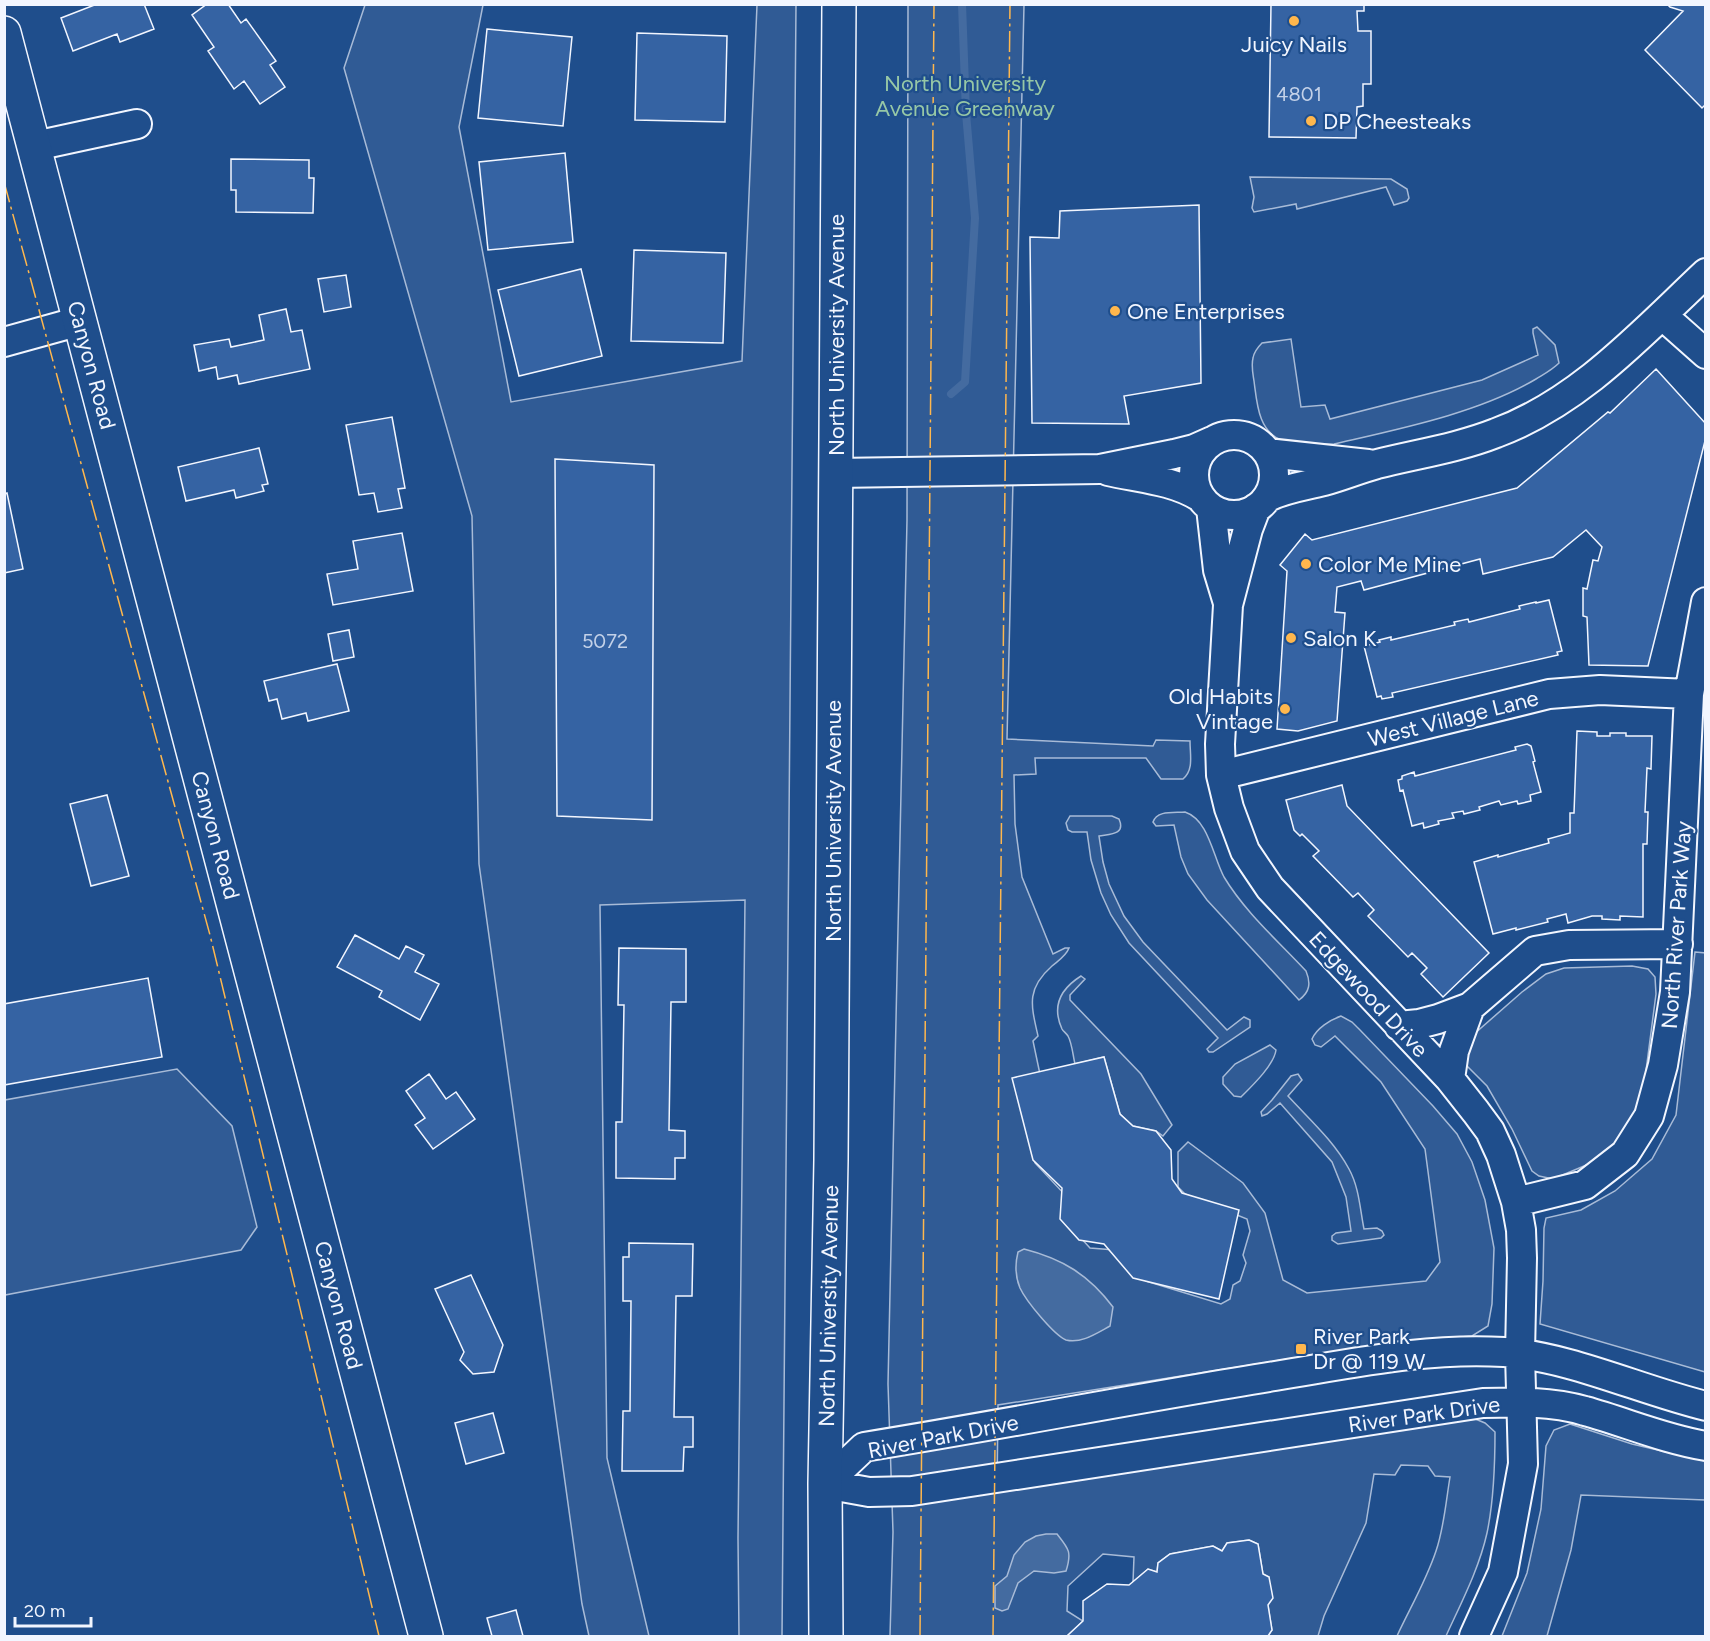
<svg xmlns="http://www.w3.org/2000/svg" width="1710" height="1641" font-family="Figtree,sans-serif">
<rect width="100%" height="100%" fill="#1f4e8c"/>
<!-- green -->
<path fill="#305b95" stroke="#a8bbd7" stroke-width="1.5" d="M 365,5 L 483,5 L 459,127 L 511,402 L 742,361 L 757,5 L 796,5 L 782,1636 L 739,1636 L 738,1538 L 745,900 L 600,905 L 607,1458 L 649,1636 L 589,1636 L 582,1604 L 479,864 L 472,516 L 344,68 Z
M 908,5 L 1024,5 L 1007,739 L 1153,746 L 1156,740 L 1190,741 C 1190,755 1194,770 1183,779 L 1161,779 L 1146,758 L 1035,758 L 1036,774 L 1014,775 L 1015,824 L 1022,877 L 1053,954 L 1065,948 L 1069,948 C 1066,956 1059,960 1052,966 C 1026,989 1031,1005 1038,1036 L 1033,1041 L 1041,1079 L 1021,1092 L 1035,1163 L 1069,1199 L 1069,1225 L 1090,1248 L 1115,1250 L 1146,1281 L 1221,1304 L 1230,1299 L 1233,1285 L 1240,1281 L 1246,1263 L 1243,1255 L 1250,1231 L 1247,1219 L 1185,1194 L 1178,1187 L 1178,1152 L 1188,1142 L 1243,1183 L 1265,1213 L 1283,1280 L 1307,1293 L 1426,1281 L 1440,1262 L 1425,1149 L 1381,1082 L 1335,1036 L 1321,1047 L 1315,1045 L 1312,1039 C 1317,1028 1330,1020 1341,1016 L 1352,1022 L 1360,1030 L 1433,1106 L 1457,1134 L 1472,1162 L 1485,1200 L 1494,1248 L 1492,1304 L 1488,1326 L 1472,1336 L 1389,1343 L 998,1405 L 997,1492 L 1473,1418 L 1485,1423 L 1495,1432 C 1495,1466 1494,1500 1487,1533 C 1479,1569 1461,1603 1446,1636 L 1397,1636 C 1410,1608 1426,1581 1436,1551 C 1444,1528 1446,1501 1450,1477 L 1435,1476 L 1428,1466 L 1401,1465 L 1395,1475 L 1374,1474 L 1366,1523 L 1324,1616 L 1318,1636 L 1268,1636 L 1272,1630 L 1268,1605 L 1269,1577 L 1263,1574 L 1258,1544 L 1249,1540 L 1227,1543 L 1222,1551 L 1213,1546 L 1170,1554 L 1158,1563 L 1157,1572 L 1148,1569 L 1133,1582 L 1134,1557 L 1103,1554 L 1068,1586 L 1067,1611 L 1083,1621 L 1067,1636 L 890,1636 L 893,1532 L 888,1384 L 907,520 Z
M 1250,177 L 1391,179 L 1407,189 L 1409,198 L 1407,201 L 1394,205 L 1386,187 L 1297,209 L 1296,204 L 1254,212 L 1252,208 L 1254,197 Z
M 1537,327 L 1555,345 L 1559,363 C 1552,370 1544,374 1536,379 C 1479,413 1399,429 1334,444 C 1318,444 1298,446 1283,441 C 1258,432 1257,403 1254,381 C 1253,374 1251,366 1253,358 C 1254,352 1258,347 1262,343 L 1291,339 L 1301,407 L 1325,405 L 1330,419 L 1482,380 L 1538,355 L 1533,333 L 1533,329 Z
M 1185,812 C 1209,820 1213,857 1224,877 C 1245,912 1278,941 1306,971 C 1311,983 1310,992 1299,1000 L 1207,900 L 1188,874 L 1181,857 L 1174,825 L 1156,826 L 1153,822 C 1157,810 1174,813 1185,812 Z
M 1070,816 L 1112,816 L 1119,819 C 1126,835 1110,834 1099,836 L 1103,862 L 1109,884 L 1124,916 L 1143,942 L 1227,1030 L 1244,1017 L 1250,1020 L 1250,1027 L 1213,1052 L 1209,1052 L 1207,1049 L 1218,1038 L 1129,943 L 1111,915 L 1101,893 L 1091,860 L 1087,832 L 1072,832 L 1068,830 L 1066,823 Z
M 1695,952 L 1706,953 L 1705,1372 L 1540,1324 L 1543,1281 L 1544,1228 L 1546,1218 L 1581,1210 L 1615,1191 L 1652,1159 L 1676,1115 Z
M 1632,966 L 1648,969 L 1655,977 L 1656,994 L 1644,1086 L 1627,1132 L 1596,1161 L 1553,1179 L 1539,1176 L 1532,1171 L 1512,1129 L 1487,1086 L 1466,1065 L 1468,1046 L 1473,1035 L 1522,992 L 1546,974 L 1564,968 Z
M 1081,976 L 1085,979 L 1070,995 L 1070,1000 L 1141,1074 L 1172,1125 L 1163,1136 L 1156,1131 L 1133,1126 L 1120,1114 L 1104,1057 L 1075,1064 C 1073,1056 1072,1043 1068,1036 C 1066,1033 1063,1031 1062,1029 C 1051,1005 1062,988 1081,976 Z
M 1270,1045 L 1276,1050 C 1274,1065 1252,1086 1241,1097 L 1234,1096 L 1223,1084 L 1223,1077 L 1235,1064 Z
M 177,1069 L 232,1126 L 257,1227 L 241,1250 L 5,1295 L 5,1100 Z
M 1298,1074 L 1302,1080 L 1288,1096 C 1309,1119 1334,1141 1349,1169 C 1359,1187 1360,1209 1364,1229 L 1377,1228 L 1382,1231 L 1384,1235 L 1381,1238 L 1338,1244 L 1332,1240 L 1332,1236 L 1336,1233 L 1351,1231 L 1346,1197 L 1332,1162 L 1280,1103 L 1267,1114 L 1262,1116 L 1261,1112 L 1272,1100 L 1291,1076 Z
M 1570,1424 L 1632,1444 L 1705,1461 L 1705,1500 L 1581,1495 L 1571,1550 L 1547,1636 L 1502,1636 L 1527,1573 L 1541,1509 L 1546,1446 L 1554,1430 Z"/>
<!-- water -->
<path fill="#446ba0" stroke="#a8bbd7" stroke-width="1.5" d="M 1024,1249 C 1063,1259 1089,1275 1113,1307 L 1110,1326 C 1097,1333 1081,1344 1066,1340 C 1054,1335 1026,1301 1020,1288 C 1015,1276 1015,1264 1018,1252 Z
M 1046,1534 L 1057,1534 C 1069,1549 1072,1552 1066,1571 L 1054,1573 L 1034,1571 L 1018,1583 L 1008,1609 L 1002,1611 L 995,1608 L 995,1586 L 1007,1576 L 1014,1555 L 1025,1542 L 1036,1536 Z"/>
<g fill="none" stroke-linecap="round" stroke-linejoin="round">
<!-- stream -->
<path stroke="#446ba0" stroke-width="8" d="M 951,394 L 965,382 L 975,218 L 966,113 L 962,4"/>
</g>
<!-- building -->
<path fill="#3563a3" stroke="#f2f6ff" stroke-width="1.5" d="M 97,4 L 144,4 L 154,29 L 120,42 L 117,34 L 73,51 L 61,18 Z
M 207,4 L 228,4 L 241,23 L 246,19 L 276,61 L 270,65 L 285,87 L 260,104 L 244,81 L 234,89 L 208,51 L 214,47 L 192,15 Z
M 1271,4 L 1364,4 L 1364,11 L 1357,11 L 1358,31 L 1371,31 L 1371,84 L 1363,84 L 1363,106 L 1357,107 L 1356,138 L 1269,137 Z
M 1667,4 L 1706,4 L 1706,104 L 1702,108 L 1645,50 L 1683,11 L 1670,7 Z
M 487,29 L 572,37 L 563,126 L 478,118 Z
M 637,33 L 727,36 L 725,122 L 635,120 Z
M 565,153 L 573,242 L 488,250 L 479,162 Z
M 231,159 L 309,160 L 309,178 L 314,178 L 313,213 L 236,212 L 236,190 L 231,190 Z
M 1199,205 L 1201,383 L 1124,396 L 1129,424 L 1032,423 L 1030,237 L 1059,238 L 1060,211 Z
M 634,250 L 726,253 L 723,343 L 631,341 Z
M 581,269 L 602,356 L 519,376 L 498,290 Z
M 346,275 L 351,307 L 324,312 L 318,279 Z
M 286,309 L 291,332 L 302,330 L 310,369 L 239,384 L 237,375 L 218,379 L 216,367 L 199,371 L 194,345 L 229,339 L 231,347 L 264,340 L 259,315 Z
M 1656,369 L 1706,424 L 1706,437 L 1648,666 L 1589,665 L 1587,617 L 1583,616 L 1583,588 L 1587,589 L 1593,560 L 1598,561 L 1602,547 L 1586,530 L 1553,557 L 1483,574 L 1480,559 L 1364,590 L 1361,581 L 1337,587 L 1335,612 L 1345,613 L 1337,721 L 1298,731 L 1277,729 L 1287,571 L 1280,565 L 1305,534 L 1312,540 L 1517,488 L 1608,412 L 1610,413 Z
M 392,417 L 405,488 L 398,489 L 402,508 L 378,512 L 374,493 L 359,495 L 346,425 Z
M 259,448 L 268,484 L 262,485 L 264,491 L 236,498 L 234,490 L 186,501 L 178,467 Z
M 555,459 L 654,465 L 652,820 L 557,816 Z
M 7,493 L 23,569 L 4,573 L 4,494 Z
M 402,533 L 413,591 L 333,605 L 327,574 L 358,569 L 353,541 Z
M 1549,600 L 1562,651 L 1557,652 L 1558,655 L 1392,693 L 1393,697 L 1382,699 L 1381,696 L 1377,697 L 1364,646 L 1380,642 L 1379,640 L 1391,637 L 1391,640 L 1455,625 L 1454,622 L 1468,619 L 1469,622 L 1520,609 L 1519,606 L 1536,602 L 1536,603 Z
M 349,630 L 354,657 L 333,661 L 328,634 Z
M 337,664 L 349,711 L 308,721 L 306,713 L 282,719 L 277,699 L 269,701 L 264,681 Z
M 1577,731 L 1597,732 L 1597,736 L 1610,736 L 1610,733 L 1626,733 L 1626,736 L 1652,736 L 1651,769 L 1647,768 L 1645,812 L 1648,812 L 1647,844 L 1643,844 L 1643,917 L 1620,916 L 1620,920 L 1602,919 L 1602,916 L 1592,916 L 1568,923 L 1566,914 L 1547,919 L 1548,922 L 1516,930 L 1516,928 L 1493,934 L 1474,862 L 1498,855 L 1498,857 L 1549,843 L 1548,839 L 1570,833 L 1570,813 L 1574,813 Z
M 1527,744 L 1531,746 L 1535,761 L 1533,762 L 1541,792 L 1530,795 L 1531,801 L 1518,804 L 1517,801 L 1501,805 L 1499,801 L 1479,807 L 1480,810 L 1464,814 L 1463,811 L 1452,813 L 1454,818 L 1438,821 L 1439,824 L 1424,828 L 1423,823 L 1412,826 L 1403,790 L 1400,791 L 1398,780 L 1402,779 L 1402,776 L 1414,772 L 1415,776 L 1516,750 L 1515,747 Z
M 1342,785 L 1347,806 L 1489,953 L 1443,997 L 1421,974 L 1427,968 L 1412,953 L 1408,957 L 1368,916 L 1374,910 L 1358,893 L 1353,897 L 1313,856 L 1319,851 L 1302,834 L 1300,836 L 1294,830 L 1286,800 Z
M 107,795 L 129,876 L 91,886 L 70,804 Z
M 355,935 L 399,959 L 406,946 L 424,955 L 415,972 L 439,984 L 420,1020 L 379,997 L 382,991 L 337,967 Z
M 619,948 L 686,949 L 686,1002 L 671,1002 L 669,1130 L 685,1131 L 685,1158 L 675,1158 L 675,1179 L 616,1178 L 616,1122 L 622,1122 L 624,1005 L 618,1005 Z
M 148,978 L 162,1057 L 4,1085 L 4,1004 Z
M 1104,1057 L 1120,1114 L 1133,1126 L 1156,1131 L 1171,1150 L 1172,1179 L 1182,1193 L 1239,1210 L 1219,1299 L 1133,1278 L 1104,1244 L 1079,1240 L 1060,1219 L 1062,1188 L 1033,1160 L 1012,1078 Z
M 429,1074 L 446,1099 L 456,1092 L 475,1119 L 433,1149 L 415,1125 L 425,1118 L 406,1091 Z
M 629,1243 L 693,1244 L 692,1296 L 676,1296 L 674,1417 L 693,1417 L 693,1447 L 684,1447 L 683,1471 L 622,1471 L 623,1411 L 630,1411 L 631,1301 L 623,1301 L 623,1257 L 629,1257 Z
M 471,1275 L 503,1345 L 494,1372 L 473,1374 L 460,1360 L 464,1352 L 435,1289 Z
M 493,1413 L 504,1453 L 466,1464 L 455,1423 Z
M 1249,1540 L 1258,1544 L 1263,1574 L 1269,1577 L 1273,1598 L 1268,1605 L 1272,1630 L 1268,1636 L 1067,1636 L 1083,1621 L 1083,1601 L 1107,1584 L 1129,1585 L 1148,1569 L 1157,1572 L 1158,1563 L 1170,1554 L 1213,1546 L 1222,1551 L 1227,1543 Z
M 516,1610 L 523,1636 L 492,1636 L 487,1618 Z"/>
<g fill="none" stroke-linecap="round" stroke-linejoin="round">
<!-- minor casing -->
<g stroke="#f2f6ff" stroke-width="32">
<path id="minor" d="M 35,146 L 137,124
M 1662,315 L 1706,354
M 4,342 L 80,321
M1194 475a40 40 0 1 1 80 0a40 40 0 1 1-80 0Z
M 1268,453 L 1368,464
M 1108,471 C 1139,478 1173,480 1200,497
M 835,473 L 1100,469 L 1174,454 L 1194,449 L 1212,441
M 1268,497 C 1286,488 1305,486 1324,481 C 1342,476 1359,469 1377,464 C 1417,454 1458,448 1496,433 C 1580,402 1642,333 1706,273
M 1211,508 L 1218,570 L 1228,603
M 1256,508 L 1248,529 L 1228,605 L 1220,744 L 1221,775 L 1229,808 L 1245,851 L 1270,888 L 1450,1079 L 1476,1112 L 1490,1131 L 1501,1155 L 1516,1202 L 1521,1230 L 1522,1258 L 1520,1354 L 1523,1464 L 1503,1572 L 1474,1636
M 1221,775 L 1549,694 L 1600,690 L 1689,694
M 1399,1026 L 1419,1024 L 1438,1019 L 1470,1007 L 1535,951 L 1569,945 L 1678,944
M 1450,1079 L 1454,1051 L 1470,1007
M 1516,1202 L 1585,1185 L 1625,1154 L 1649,1116 L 1663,1065 L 1675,992 L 1689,694 L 1706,602
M 825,1484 L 864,1447 C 1001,1425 1137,1398 1275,1376 C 1350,1364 1428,1347 1504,1352 C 1571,1357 1640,1390 1706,1406
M 825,1484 L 869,1492 L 912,1491 L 1483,1403 C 1516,1402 1552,1401 1585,1411 C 1625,1422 1664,1439 1706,1446"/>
</g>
<!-- major casing -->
<g stroke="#f2f6ff" stroke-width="36">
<path id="major" d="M 4,33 L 426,1636"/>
</g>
<!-- highway casing -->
<g stroke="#f2f6ff" stroke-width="36">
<path id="highway" d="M 826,1636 L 825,1484 L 831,1160 L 839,4"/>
</g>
<!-- minor -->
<use href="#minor" stroke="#1f4e8c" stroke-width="28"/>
<!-- major -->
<use href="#major" stroke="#1f4e8c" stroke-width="33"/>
<!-- highway -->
<use href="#highway" stroke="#1f4e8c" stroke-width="33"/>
<!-- power -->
<path stroke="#ffb74d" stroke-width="1.5" stroke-dasharray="21 4.5 3 4.5" stroke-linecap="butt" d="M 4,182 L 210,935 L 379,1636
M 920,1636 L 934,4
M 993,1636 L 1010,4"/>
</g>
<!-- markers -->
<g fill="#ffb74d" stroke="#1f4e8c" stroke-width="2">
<circle cx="1294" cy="21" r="6"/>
<circle cx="1311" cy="121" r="6"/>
<circle cx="1115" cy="311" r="6"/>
<circle cx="1306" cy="564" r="6"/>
<circle cx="1291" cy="638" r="6"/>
<circle cx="1285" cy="709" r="6"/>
<rect x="1295" y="1343" width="12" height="12" rx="3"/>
</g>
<g text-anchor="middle" stroke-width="4.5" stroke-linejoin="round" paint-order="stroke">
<!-- number labels -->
<g font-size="20" fill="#c3d1e8">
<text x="1299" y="101">4801</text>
<text x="605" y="648">5072</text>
</g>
<!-- poi labels -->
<g font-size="22" fill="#f2f6ff" stroke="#1f4e8c" text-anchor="start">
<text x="1294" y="52" text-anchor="middle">Juicy Nails</text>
<text x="1323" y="129">DP Cheesteaks</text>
<text x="1127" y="319">One Enterprises</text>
<text x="1318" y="572">Color Me Mine</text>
<text x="1303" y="646">Salon K</text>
<text x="1273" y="704" text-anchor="end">Old Habits<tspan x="1273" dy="25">Vintage</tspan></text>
<text x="1313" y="1344">River Park<tspan x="1313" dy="25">Dr @ 119 W</tspan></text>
</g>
<!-- park labels -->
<g font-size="22" fill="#97c8a6" stroke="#1f4e8c">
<text x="965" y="91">North University<tspan x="965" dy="25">Avenue Greenway</tspan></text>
</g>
<!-- street labels -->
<g font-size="22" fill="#f2f6ff" stroke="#1f4e8c">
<text transform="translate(836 335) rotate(-90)" y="8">North University Avenue</text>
<text transform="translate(92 365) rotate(75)" y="8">Canyon Road</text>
<text transform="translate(1453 718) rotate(-14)" y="8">West Village Lane</text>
<text transform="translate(833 821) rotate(-90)" y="8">North University Avenue</text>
<text transform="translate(216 835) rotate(75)" y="8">Canyon Road</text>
<text transform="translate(1676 925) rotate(-86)" y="8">North River Park Way</text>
<text transform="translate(1369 994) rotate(47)" y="8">Edgewood Drive</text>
<text transform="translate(339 1305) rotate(75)" y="8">Canyon Road</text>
<text transform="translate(828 1306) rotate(-89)" y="8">North University Avenue</text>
<text transform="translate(1424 1414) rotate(-8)" y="8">River Park Drive</text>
<text transform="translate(943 1436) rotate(-11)" y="8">River Park Drive</text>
</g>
</g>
<!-- border -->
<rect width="1710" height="1641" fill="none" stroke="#f2f6ff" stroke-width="12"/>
<!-- scale -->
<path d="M15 1617v9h76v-9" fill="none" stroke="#f2f6ff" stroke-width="3"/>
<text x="24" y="1617" font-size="18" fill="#f2f6ff" stroke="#1f4e8c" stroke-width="4.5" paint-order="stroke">20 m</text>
</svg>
